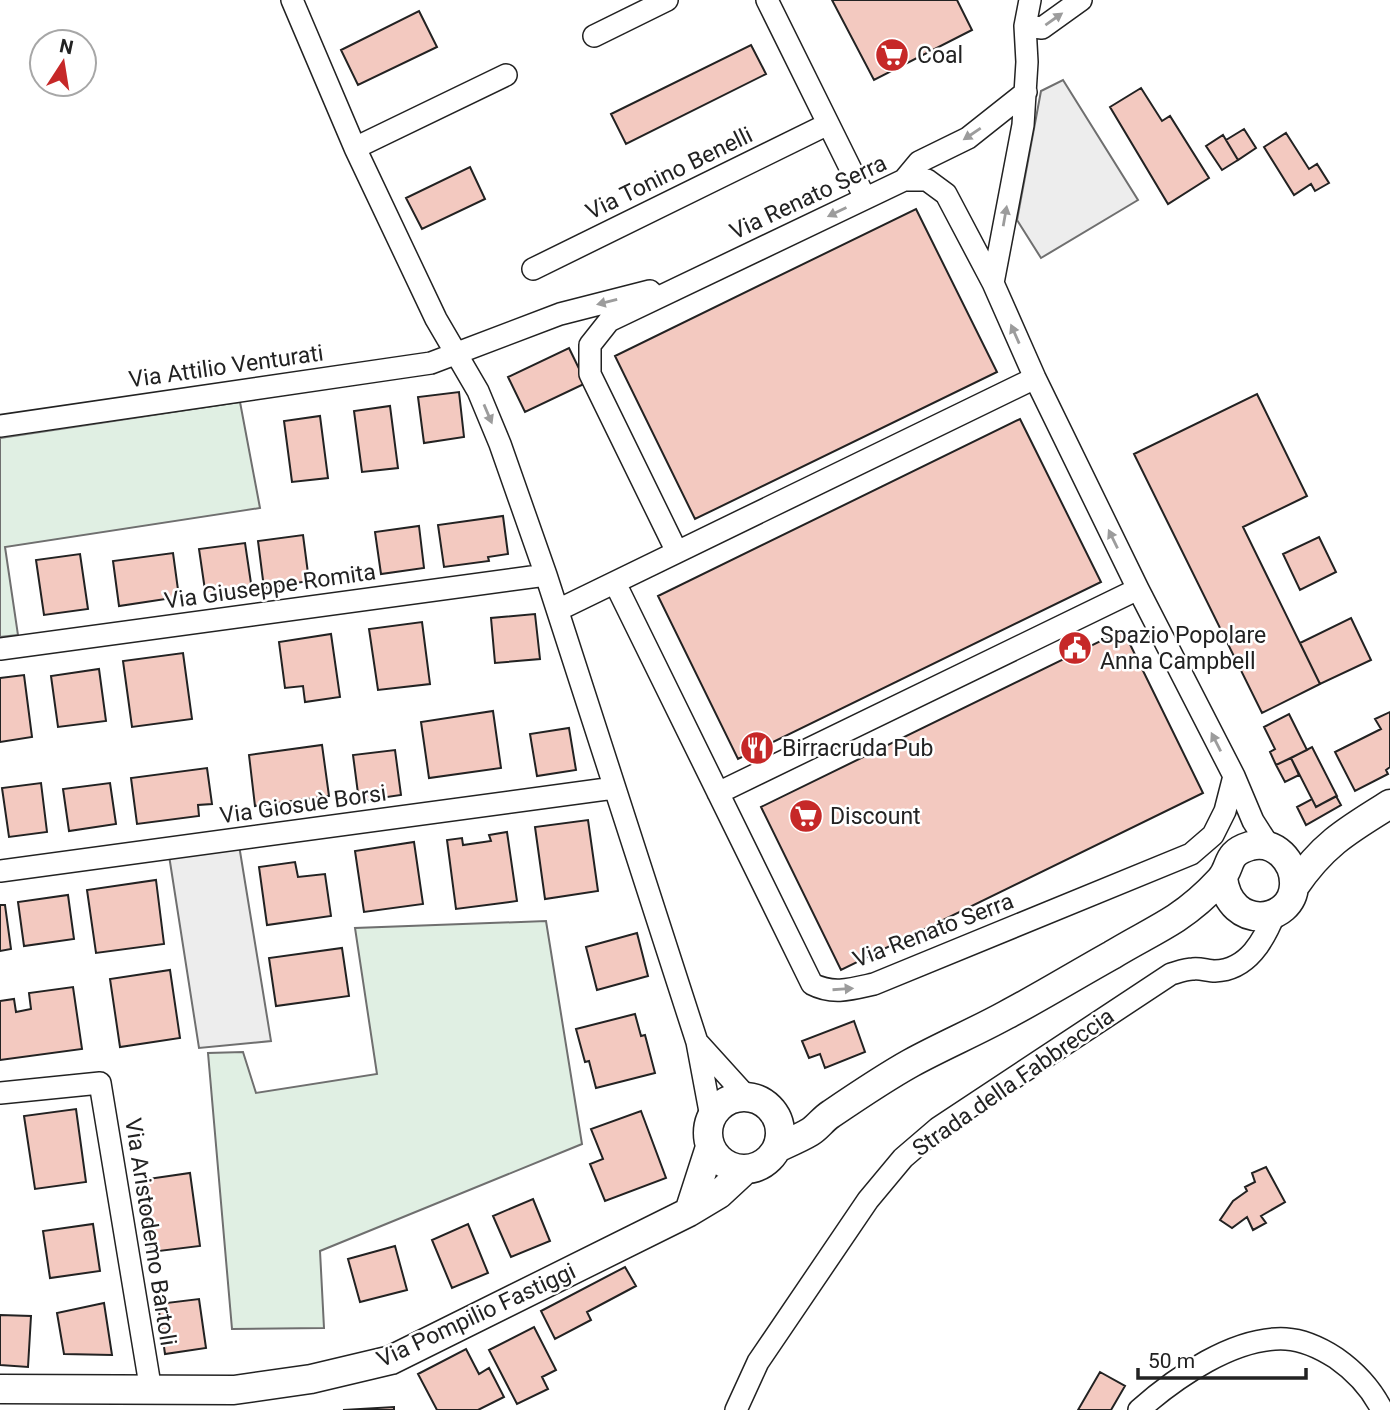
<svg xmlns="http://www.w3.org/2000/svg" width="1390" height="1410" font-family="Roboto,sans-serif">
<rect width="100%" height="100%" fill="#fff"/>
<!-- green -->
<path fill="#e0efe3" stroke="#6f6f6f" stroke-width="2" d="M 240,402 L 260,508 L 5,547 L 18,635 L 0,637 L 0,438 Z
M 546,921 L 582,1144 L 320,1251 L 324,1328 L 232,1329 L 208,1053 L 243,1052 L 256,1093 L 377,1074 L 355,928 Z"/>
<!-- parking -->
<path fill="#ededed" stroke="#6f6f6f" stroke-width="2" d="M 1063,80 L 1138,200 L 1041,258 L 1017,220 L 1041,91 Z
M 238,839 L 271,1041 L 199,1048 L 168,849 Z"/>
<!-- building -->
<path fill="#f3c9c0" stroke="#222" stroke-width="2" d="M 832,0 L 957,0 L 972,30 L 874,80 Z
M 419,11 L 437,47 L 358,85 L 341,50 Z
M 751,45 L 766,74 L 626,144 L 611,114 Z
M 1141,88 L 1162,121 L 1170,116 L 1209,178 L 1168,204 L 1110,107 Z
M 1244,129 L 1256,148 L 1238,160 L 1226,140 Z
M 1286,133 L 1309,169 L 1317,164 L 1329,183 L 1315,191 L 1311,184 L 1294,195 L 1264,147 Z
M 1223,135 L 1238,160 L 1222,170 L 1206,146 Z
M 470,167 L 485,199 L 422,229 L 406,198 Z
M 916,209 L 997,372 L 695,519 L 615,356 Z
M 569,348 L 586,383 L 525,412 L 508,377 Z
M 459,392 L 464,437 L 424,443 L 418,397 Z
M 1257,394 L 1307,496 L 1243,527 L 1320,684 L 1262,713 L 1134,454 Z
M 390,406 L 398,468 L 362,472 L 354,411 Z
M 320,416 L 328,478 L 292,482 L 284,421 Z
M 1020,419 L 1101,582 L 738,759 L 658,596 Z
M 503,516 L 508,554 L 488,557 L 489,561 L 444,567 L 438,525 Z
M 419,526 L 424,568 L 381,574 L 375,532 Z
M 303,535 L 309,581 L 264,588 L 258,541 Z
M 1319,537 L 1336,572 L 1300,590 L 1283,554 Z
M 245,543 L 252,590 L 206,597 L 199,549 Z
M 173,553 L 179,597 L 119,606 L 113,561 Z
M 80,554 L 88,609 L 44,615 L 36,560 Z
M 535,614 L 540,659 L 495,663 L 491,618 Z
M 1351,618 L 1371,660 L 1320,684 L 1300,643 Z
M 422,622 L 430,684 L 378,690 L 369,629 Z
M 1123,630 L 1203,793 L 841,970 L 761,807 Z
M 331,634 L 340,697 L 305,702 L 303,686 L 285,688 L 279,642 Z
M 183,653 L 192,719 L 132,727 L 123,661 Z
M 99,669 L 106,721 L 58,727 L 51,676 Z
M 24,675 L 32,737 L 0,742 L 0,678 Z
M 493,711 L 501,768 L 429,778 L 421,722 Z
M 1390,712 L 1390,767 L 1386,770 L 1388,774 L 1355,791 L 1335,752 L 1381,729 L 1375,719 Z
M 1289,714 L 1307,750 L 1276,765 L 1270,752 L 1275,749 L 1264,727 Z
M 569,728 L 576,770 L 537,776 L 530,734 Z
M 322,745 L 329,796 L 255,806 L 249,755 Z
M 1312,747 L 1337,796 L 1316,807 L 1291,758 Z
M 395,750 L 401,795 L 359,801 L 353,755 Z
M 1291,758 L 1299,775 L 1285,782 L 1276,765 Z
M 207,768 L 212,804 L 198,805 L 199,816 L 137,824 L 131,778 Z
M 41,783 L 47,832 L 9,837 L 2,788 Z
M 110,783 L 116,824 L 69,831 L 63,789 Z
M 1336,796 L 1341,805 L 1306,825 L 1297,807 L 1312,799 L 1316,807 Z
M 588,820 L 598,891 L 545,899 L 535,827 Z
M 507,832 L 517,901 L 456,909 L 447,840 L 462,838 L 463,845 L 491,841 L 489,835 Z
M 414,842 L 423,904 L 364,912 L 355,851 Z
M 295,862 L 298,877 L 325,874 L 331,916 L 267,925 L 259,867 Z
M 156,880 L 164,944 L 96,953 L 87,890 Z
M 68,895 L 74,939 L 24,946 L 18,902 Z
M 0,905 L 5,905 L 11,949 L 0,951 Z
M 637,933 L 648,976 L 597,990 L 586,947 Z
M 342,948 L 349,996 L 276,1006 L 269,958 Z
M 170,970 L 180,1038 L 120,1047 L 110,979 Z
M 73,987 L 82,1049 L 0,1060 L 0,1001 L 14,999 L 16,1012 L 31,1009 L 29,993 Z
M 635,1014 L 641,1036 L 645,1035 L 655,1073 L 596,1088 L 589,1061 L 585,1062 L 576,1029 Z
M 854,1021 L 865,1052 L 825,1068 L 820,1054 L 809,1058 L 802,1041 Z
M 76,1109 L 86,1182 L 35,1189 L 24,1116 Z
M 641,1111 L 666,1178 L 605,1201 L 590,1164 L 603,1159 L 591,1129 Z
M 1266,1167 L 1285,1202 L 1261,1216 L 1266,1223 L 1253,1230 L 1247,1217 L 1232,1228 L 1220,1220 L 1233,1201 L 1247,1191 L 1245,1187 L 1255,1182 L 1252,1173 Z
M 190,1173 L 200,1246 L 151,1252 L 141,1180 Z
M 533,1199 L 550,1241 L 511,1257 L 493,1216 Z
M 93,1224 L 100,1271 L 50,1278 L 43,1231 Z
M 468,1224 L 488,1273 L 452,1288 L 432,1240 Z
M 395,1246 L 407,1290 L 360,1302 L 348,1259 Z
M 625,1267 L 636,1286 L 587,1312 L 591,1320 L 555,1339 L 541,1311 Z
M 199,1299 L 206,1348 L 165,1354 L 158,1304 Z
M 104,1303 L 112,1355 L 64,1354 L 57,1313 Z
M 0,1315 L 31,1316 L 28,1367 L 0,1365 Z
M 534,1327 L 556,1370 L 542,1377 L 548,1389 L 517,1404 L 489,1350 Z
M 466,1349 L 479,1374 L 489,1368 L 504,1397 L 478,1410 L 437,1410 L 418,1374 Z
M 1100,1372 L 1125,1386 L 1111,1410 L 1078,1410 Z
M 394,1407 L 394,1410 L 343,1410 Z"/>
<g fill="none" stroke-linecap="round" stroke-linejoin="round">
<!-- street casing -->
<g stroke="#222" stroke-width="24">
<path id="street" d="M 292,0 L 355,148 L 436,319 L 478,391 L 500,444 L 546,575 L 697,1042 L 711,1117
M 767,0 L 865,198
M 1025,26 L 1042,28 L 1081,0
M 594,36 L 667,0
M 355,148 L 506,75
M 904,180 L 919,162 L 968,138 L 1026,92
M 533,269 L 828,124
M 993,283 L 1023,125 L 1027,62 L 1025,26 L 1030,0
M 0,426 L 431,363 L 560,314 L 650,291
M 677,552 L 590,374 L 590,345 L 609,321 L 904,180 L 927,180 L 946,194 L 993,283 L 1035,378 L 1138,589 L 1234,776 L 1253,821 L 1269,846
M 615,583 L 812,984 C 833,995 852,989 874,984 L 1191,854 L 1213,835 L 1225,811 L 1234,776
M 558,610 L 1035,378
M 0,649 L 546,575
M 718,793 L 1138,589
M 0,871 L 614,788
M 699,1044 L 747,1097
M 0,1093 L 100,1083 L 151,1391
M 736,1410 L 758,1362 L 868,1200 L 903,1158 L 938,1128 L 1171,974 C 1178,972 1186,969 1193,969 C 1200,968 1208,971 1215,971 C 1248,970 1264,940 1275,913
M 1139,1410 C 1175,1378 1235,1336 1286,1339 C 1304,1340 1322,1349 1336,1358 C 1356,1372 1371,1388 1382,1410"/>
</g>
<!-- secondary casing -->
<g stroke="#222" stroke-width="31">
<path id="secondary" d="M 1294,887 C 1323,844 1348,830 1390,804
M708 1133a36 36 0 1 1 72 0a36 36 0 1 1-72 0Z
M 777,1148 C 788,1143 800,1138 810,1132 C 818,1127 823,1119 831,1114 C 856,1097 884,1078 911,1063 C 942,1046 975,1032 1006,1015 C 1042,996 1076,975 1112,955 C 1133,942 1156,931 1176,918 C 1191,908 1208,893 1220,880 C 1233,866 1224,854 1250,846 C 1275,839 1295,862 1294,885 C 1293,923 1230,933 1223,878
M 689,1212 L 710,1147
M 0,1389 L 234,1390 L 311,1379 L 391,1360 L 689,1212 L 719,1194 L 746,1169"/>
</g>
<!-- street -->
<use href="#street" stroke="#fff" stroke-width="21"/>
<!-- secondary -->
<use href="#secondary" stroke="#fff" stroke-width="28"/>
</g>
<!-- one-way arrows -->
<defs><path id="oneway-solid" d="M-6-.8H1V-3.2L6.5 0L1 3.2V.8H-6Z" transform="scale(1.75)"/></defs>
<g fill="#9c9c9c">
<use href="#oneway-solid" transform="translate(1054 19) rotate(-35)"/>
<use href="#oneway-solid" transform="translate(972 134) rotate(146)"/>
<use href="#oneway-solid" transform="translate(837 212) rotate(154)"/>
<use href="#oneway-solid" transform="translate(1005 216) rotate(-80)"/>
<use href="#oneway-solid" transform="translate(607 302) rotate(166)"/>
<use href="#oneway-solid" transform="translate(1015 334) rotate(-114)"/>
<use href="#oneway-solid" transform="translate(488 414) rotate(67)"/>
<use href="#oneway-solid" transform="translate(1113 539) rotate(-116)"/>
<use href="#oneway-solid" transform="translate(1216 742) rotate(-117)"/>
<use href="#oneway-solid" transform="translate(843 989) rotate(-4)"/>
</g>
<!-- icons -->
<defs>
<g id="supermarket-disc" transform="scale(1.75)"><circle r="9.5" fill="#c62828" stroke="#fff"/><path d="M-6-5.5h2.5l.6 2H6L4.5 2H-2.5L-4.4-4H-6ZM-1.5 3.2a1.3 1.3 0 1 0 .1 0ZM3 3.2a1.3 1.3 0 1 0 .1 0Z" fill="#fff"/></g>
<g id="civic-disc" transform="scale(1.75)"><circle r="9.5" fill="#c62828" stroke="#fff"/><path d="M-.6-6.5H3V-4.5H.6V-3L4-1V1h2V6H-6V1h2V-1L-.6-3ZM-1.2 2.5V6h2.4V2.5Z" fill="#fff"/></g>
<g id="restaurant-disc" transform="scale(1.75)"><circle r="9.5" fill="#c62828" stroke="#fff"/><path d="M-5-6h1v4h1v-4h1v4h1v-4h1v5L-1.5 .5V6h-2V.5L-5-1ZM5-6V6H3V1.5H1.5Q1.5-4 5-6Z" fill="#fff"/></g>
</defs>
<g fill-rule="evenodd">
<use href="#supermarket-disc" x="892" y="55"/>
<use href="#civic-disc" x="1075" y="648"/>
<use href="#restaurant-disc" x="757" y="748"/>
<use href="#supermarket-disc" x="806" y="816"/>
</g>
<g text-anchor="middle" stroke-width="5" stroke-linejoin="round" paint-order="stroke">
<!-- poi labels -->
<g font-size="23" fill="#222" stroke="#fff" text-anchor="start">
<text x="917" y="63">Coal</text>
<text x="1100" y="643">Spazio Popolare<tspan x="1100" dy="26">Anna Campbell</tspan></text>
<text x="782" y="756">Birracruda Pub</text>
<text x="830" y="824">Discount</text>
</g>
<!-- street labels -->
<g font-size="23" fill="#222" stroke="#fff">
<text transform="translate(669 173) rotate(-26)" y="8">Via Tonino Benelli</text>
<text transform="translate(808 197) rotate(-25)" y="8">Via Renato Serra</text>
<text transform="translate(226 366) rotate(-8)" y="8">Via Attilio Venturati</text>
<text transform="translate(270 586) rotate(-8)" y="8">Via Giuseppe Romita</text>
<text transform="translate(303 804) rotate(-8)" y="8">Via Giosuè Borsi</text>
<text transform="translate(933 930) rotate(-21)" y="8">Via Renato Serra</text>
<text transform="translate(1013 1082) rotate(-35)" y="8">Strada della Fabbreccia</text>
<text transform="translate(151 1232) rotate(81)" y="8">Via Aristodemo Bartoli</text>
<text transform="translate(476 1315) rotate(-25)" y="8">Via Pompilio Fastiggi</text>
</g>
</g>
<!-- north arrow -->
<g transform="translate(63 63) rotate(12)"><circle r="33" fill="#ffffff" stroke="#a7a7a7" stroke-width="2"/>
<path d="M0-5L12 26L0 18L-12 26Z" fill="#c62828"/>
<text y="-10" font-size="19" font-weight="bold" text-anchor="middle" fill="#222222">N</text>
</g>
<!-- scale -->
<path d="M1138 1368v10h168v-10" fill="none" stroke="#222222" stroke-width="3.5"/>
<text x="1148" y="1368" font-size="21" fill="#222222" stroke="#ffffff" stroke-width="5" paint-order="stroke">50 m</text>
</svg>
